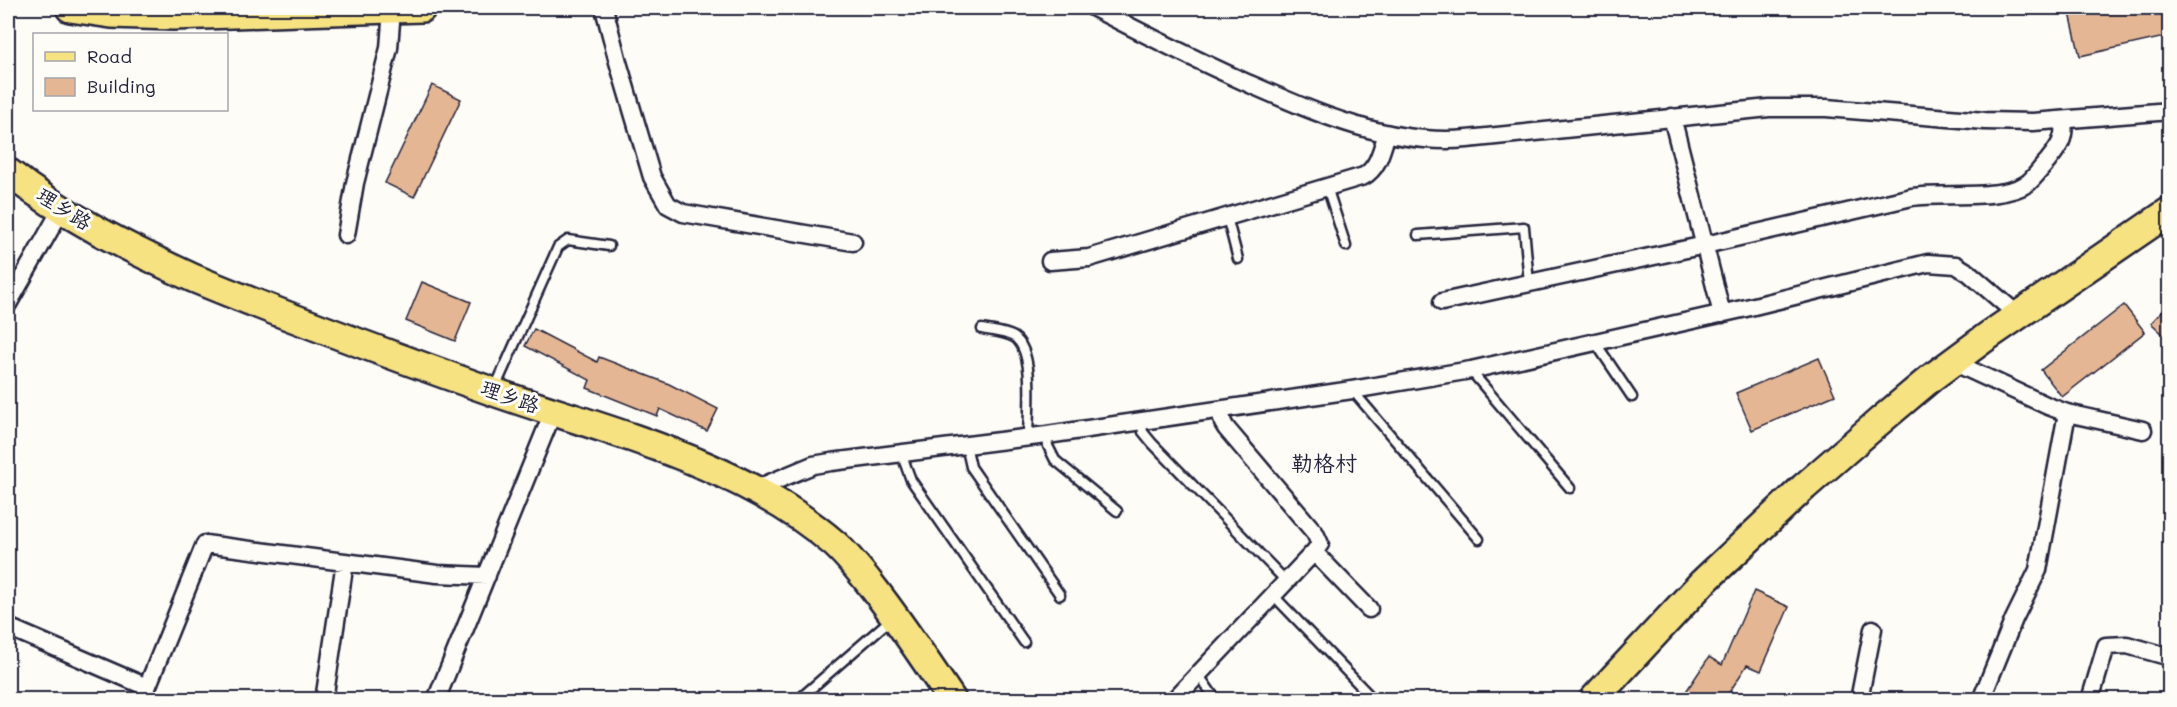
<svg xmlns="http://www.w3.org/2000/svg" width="2177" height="707" font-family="Mali,'LXGW WenKai TC',sans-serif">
<rect width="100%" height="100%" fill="#fdfcf7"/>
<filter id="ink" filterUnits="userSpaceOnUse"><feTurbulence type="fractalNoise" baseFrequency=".0167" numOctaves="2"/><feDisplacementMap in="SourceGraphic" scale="12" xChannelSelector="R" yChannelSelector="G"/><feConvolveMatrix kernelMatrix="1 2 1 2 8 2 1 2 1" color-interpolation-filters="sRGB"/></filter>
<g filter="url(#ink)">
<!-- building -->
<path fill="#e4b694" stroke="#22223b" stroke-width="1.5" d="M 2076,8 L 2169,8 L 2169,36 L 2080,56 L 2069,9 Z
M 432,85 L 461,99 L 414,197 L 385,183 Z
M 422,282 L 471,302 L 455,341 L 406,321 Z
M 2169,304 L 2169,340 L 2151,323 Z
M 2124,305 L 2145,332 L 2062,397 L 2041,370 Z
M 534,329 L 597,362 L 599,357 L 669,384 L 718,409 L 707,431 L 660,409 L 657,416 L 587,388 L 590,380 L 525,346 Z
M 1819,358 L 1835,395 L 1752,430 L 1736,393 Z
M 1754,591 L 1789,607 L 1761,671 L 1747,665 L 1725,699 L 1681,699 L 1709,657 L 1722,665 Z"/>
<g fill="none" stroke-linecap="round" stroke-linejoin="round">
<!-- service casing -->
<g stroke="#22223b" stroke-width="13">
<path id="service" d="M 1327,187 L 1346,246
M 1227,217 L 1238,259
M 1418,235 L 1524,227 L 1529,283
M 982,329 C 991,331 1005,332 1014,337 C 1036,352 1028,413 1028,438
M 1595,342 L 1632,397
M 1471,371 L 1570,488
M 495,388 L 558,247 L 568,240 L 609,246
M 1353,391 L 1479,539
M 1141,421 L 1143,432 L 1152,443 L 1286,581
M 1047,435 L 1048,446 L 1055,460 L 1117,511
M 966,445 L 971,467 L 1060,595
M 901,453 L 911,480 L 1024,642
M 1273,595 L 1374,700
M 1198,674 L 1216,700
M 798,700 L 891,619"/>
</g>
<!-- minor casing -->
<g stroke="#22223b" stroke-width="21">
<path id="minor" d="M 604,8 L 618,62 L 652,177 L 668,205 L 683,213 L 853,242
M 1094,8 C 1144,34 1194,59 1245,82 C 1316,113 1389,146 1467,139 L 1769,108 L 1826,108 L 1985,121 L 2033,122 L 2170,111
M 1672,117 L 1722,314
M 346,235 L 355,183 L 389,48 L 392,9
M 1050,261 L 1089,258 L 1364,176 C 1379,167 1381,150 1387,134
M 1442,302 L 1705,245 L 1912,197 C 1944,192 2003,201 2028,183 C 2035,177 2041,168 2047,162 C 2058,148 2066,139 2063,120
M 8,304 L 61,210
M 1953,362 L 2048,406 L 2067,413 L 2143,430
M 753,490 L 813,465 L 831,462 L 1047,435 L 1352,390 L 1471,370 L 1742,309 L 1928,263 L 1956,265 L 1969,273 L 2019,316
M 1314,552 L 1369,609
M 8,627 L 147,687
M 142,700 L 205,544 L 437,574 L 487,576
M 324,700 L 345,562
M 436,700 L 553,412
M 1174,700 L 1314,552 L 1320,544 L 1315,533 L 1226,428 L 1223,423 L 1220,410
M 1859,700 L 1873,629
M 1981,700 L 2014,619 L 2038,570 L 2067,413
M 2090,700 L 2106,646 L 2127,645 L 2170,657"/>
</g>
<!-- primary casing -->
<g stroke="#22223b" stroke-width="32">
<path id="primary" d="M 70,8 L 111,14 L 173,16 L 422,8
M 8,172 C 64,216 128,248 193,278 C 292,319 393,356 494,392 C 609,432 740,462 835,544 C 848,556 860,571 871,585 C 900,622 926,661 952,700
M 1593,700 L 1702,583 L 1804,487 L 1881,420 L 1931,378 L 1985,338 L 2170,211"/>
</g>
<!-- service -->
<use href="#service" stroke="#fdfcf7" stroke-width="8"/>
<!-- minor -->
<use href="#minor" stroke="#fdfcf7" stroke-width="16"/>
<!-- primary -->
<use href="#primary" stroke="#f6e281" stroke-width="27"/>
</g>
</g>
<g text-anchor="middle" stroke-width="6" stroke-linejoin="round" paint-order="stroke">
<!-- street labels -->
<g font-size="20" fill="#22223b" stroke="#fdfcf7">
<text transform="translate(64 209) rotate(32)" y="7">理乡路</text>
<text transform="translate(510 397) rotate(19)" y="7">理乡路</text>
</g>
<!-- quarter labels -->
<g font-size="22" fill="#22223b" stroke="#fdfcf7">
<text x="1324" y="471">勒格村</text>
</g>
</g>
<!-- margin -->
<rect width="2177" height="707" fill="none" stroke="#fdfcf7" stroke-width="30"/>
<rect x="15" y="15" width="2147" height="677" fill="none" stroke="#22223b" stroke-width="2" filter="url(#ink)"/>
<!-- legend -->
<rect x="33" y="33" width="195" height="78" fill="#fdfcf7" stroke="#a5a5ac" stroke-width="1.5"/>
<rect x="45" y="52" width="30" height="9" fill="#f6e281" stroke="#a5a5ac" stroke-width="1.5"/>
<text x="87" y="63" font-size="18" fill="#22223b">Road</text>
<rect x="45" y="78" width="30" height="18" fill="#e4b694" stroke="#a5a5ac" stroke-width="1.5"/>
<text x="87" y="93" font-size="18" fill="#22223b">Building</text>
</svg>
